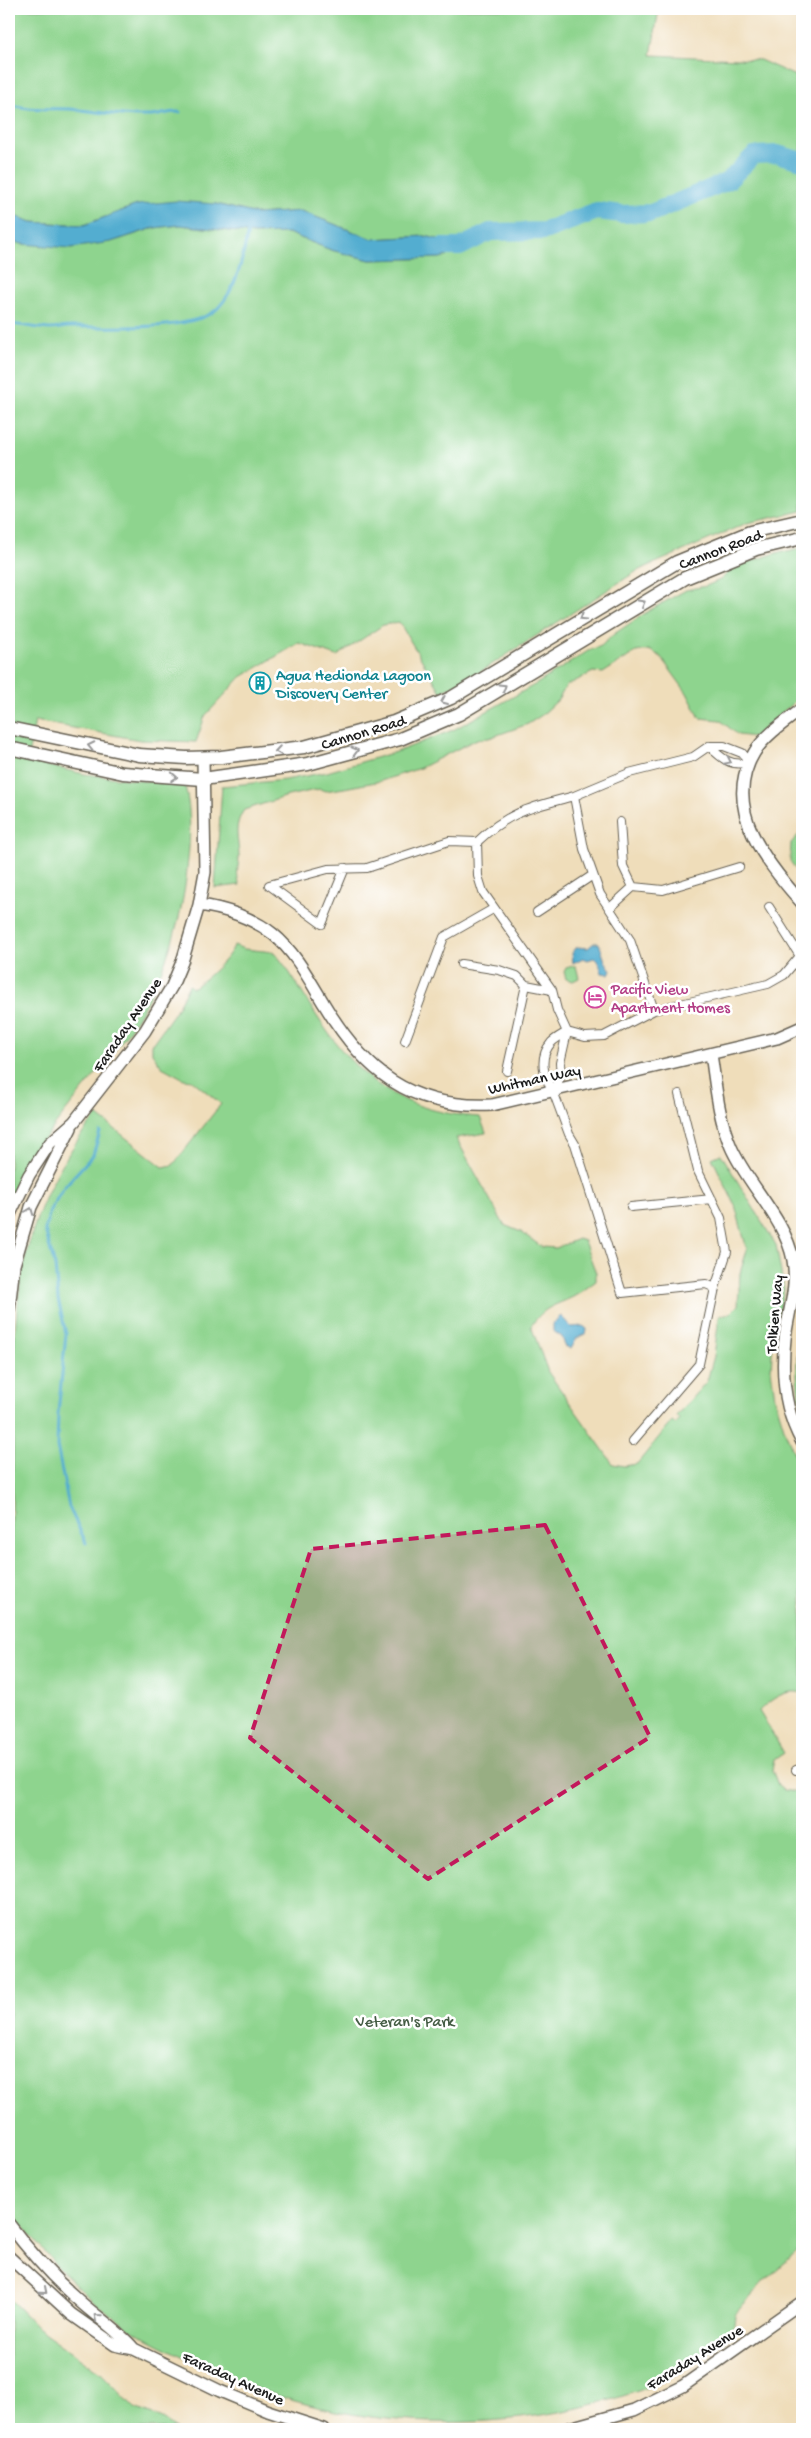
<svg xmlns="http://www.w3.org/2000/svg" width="811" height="2438" font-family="'Gochi Hand',sans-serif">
<rect width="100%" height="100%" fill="#fff"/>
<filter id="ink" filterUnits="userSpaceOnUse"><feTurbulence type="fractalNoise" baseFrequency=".02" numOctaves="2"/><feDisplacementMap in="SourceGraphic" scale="10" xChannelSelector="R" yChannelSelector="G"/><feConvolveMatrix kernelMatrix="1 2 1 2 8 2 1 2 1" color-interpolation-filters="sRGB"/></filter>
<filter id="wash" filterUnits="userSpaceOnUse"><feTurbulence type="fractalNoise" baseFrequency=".0096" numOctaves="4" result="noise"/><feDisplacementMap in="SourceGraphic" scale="20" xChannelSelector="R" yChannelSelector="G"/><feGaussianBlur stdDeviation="1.12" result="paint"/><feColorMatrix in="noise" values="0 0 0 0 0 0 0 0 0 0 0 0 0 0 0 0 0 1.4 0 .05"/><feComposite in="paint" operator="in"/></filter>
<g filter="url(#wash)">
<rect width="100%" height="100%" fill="#efddba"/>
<!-- green -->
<path fill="#8ed48e" stroke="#557855" d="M 9,9 L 659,9 L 651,55 L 760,60 L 802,79 L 802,511 L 747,523 L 637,571 L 477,674 L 441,692 L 399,622 L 383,625 L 337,656 L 299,643 L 241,677 L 205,716 L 196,742 L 140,740 L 35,721 L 27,761 L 84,774 L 185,786 C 192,813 190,841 187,869 C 182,925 161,984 129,1031 C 89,1088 37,1136 9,1200 L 9,240 L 22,244 L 111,242 L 154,228 L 180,225 L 254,234 L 288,233 L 331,250 L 370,260 L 440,258 L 474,248 L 425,236 L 372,239 L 301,211 L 257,214 L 216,204 L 137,205 L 84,225 L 32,222 L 9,214 Z
M 802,548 L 802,695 L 754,737 L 738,735 L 720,720 L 700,718 L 687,693 L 660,656 L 649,650 L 636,652 L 603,673 L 593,672 L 566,686 L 558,700 L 542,715 L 528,724 L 489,738 L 477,739 L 420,768 L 381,781 L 344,788 L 325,791 L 320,789 L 288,796 L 244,810 C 233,826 238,837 239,855 C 239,866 235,874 240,885 L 215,888 L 222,786 L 285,780 L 327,772 L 399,751 L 453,730 L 538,683 L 588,651 L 601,646 L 614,634 L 650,610 L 686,590 L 706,586 L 720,580 L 736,566 L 783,551 L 788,552 Z
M 802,831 L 802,878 L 790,861 L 791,843 Z
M 234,945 L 244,949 L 274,952 C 288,968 297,985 308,1002 C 351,1073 394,1112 480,1117 L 486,1133 L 456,1138 L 504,1225 L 521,1232 L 542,1247 L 556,1248 L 578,1239 L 584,1241 L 596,1273 L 596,1281 C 589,1286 581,1293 573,1297 C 552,1307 545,1306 531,1326 L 548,1372 L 613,1464 L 624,1466 L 637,1464 L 672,1421 L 676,1424 L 679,1419 L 676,1416 L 707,1381 L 714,1356 L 719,1316 L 729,1314 L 738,1305 L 740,1273 L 747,1250 L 735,1205 L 712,1158 L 721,1154 L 776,1245 L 784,1289 L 773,1340 L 771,1369 L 775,1398 L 785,1431 L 796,1458 L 802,1466 L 802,1693 C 786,1688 770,1700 759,1711 L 784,1753 L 774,1760 L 772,1770 L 778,1785 L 784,1790 L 801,1793 L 802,1801 L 802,2236 L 797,2252 L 764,2281 L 735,2314 L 733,2334 C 709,2353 683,2371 655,2385 C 515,2438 348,2436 211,2369 C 184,2356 156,2345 131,2329 C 82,2298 43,2253 9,2208 L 9,1559 C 13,1525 12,1490 13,1456 C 13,1325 8,1223 97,1115 L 163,1167 L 173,1165 L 221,1104 L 192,1080 L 184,1079 L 162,1067 L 152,1053 L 152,1044 L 175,1012 L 189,985 L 192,988 C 204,981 231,957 234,945 Z
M 573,966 L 576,966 L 579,978 L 573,981 L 566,979 L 564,972 L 566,968 Z
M 800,1328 L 802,1344 L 802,1411 C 795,1382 796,1357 800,1328 Z
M 9,2298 L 38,2328 L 101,2373 L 135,2408 L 162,2419 L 176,2429 L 9,2429 Z"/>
<!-- water -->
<path fill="#52add0" stroke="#376476" d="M 176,201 L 216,204 L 257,214 L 301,211 L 372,239 L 425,236 L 475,248 L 440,258 L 370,260 L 331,250 L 288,233 L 254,234 L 180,225 L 154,228 L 111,242 L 71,248 L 22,244 L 9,240 L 9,214 L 32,222 L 84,225 L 137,205 Z
M 594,943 L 599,943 L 605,961 L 611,970 L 609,974 L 602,973 L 599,963 L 594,958 L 588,960 L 583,958 L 573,963 L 572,953 L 577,947 L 588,948 Z
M 561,1316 L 571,1327 L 583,1326 L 587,1329 L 586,1334 L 577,1338 L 571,1349 L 565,1346 L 562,1337 L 553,1331 L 553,1323 Z"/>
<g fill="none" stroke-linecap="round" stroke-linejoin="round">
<!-- stream -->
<path stroke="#52add0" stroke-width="3" d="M 9,104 C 29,111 49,108 70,109 C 96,111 123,117 150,116 C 160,116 168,111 180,112
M 9,324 C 22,325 37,328 50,329 C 57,329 63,327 69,327 C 102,326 194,333 218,308 C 237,288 243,258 248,231
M 86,1543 L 69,1507 L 57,1446 L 58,1413 L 66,1334 L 58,1299 L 55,1266 L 45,1230 L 50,1210 L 64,1187 L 93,1155 L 100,1132"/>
<!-- river -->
<path stroke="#52add0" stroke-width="18" d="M 441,247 L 460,247 L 490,232 L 544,231 L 597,211 L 622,214 L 651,213 L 728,181 L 754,155 L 777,154 L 802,161"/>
</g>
</g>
<g filter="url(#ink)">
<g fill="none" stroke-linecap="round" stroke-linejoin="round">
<!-- street casing -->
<g stroke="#666053" stroke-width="10">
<path id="street" d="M 477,842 L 478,876 L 483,892 L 552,990 L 557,1010 L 567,1032 L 560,1063 L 561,1076 L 553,1091 C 544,1078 538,1058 551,1043 C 554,1039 562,1035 567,1032
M 345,868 L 322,924 L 269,885 L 328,869 L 367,868 L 449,841 L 477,842 C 509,811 533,807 574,796
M 633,887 L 663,890 L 739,867
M 610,908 L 633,887 L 623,866 L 620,822
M 537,912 L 593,875
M 461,964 L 499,970 L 517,976 L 526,985 L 552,990
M 654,1010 L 630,940 L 600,894 L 584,849 L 574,796 L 629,773 L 693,757 L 709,746 L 724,746 L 742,753 L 750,762 C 731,767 722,759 709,746
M 567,1032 L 585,1037 L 604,1036 L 654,1010 L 768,984 L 784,975 L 800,956 L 769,907
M 405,1041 L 444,937 L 493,909
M 507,1071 L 526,985
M 553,1091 L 569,1134 L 575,1144 L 622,1293 L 706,1284 L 715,1288 L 699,1364 L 633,1441
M 679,1094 L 698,1171 L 721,1218 L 727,1252 L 715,1288
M 631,1207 L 712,1199
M 796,1770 L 802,1768"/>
</g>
<!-- secondary casing -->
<g stroke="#666053" stroke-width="14">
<path id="secondary" d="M 802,709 C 786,721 764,736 754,753 C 721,808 767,864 802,903
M 199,905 C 224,908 253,918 273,934 C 295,952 309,979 324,1004 C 364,1071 410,1109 492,1105 L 777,1038 L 802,1027
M 711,1054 C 716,1086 718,1117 731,1147 C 747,1184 786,1220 793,1260 C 798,1287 788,1312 785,1339 C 781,1375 784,1410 802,1442
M 9,1216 L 29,1175 L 50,1143 L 74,1122 L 145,1031 L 172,986 L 182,962 L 199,905 L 205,872 L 203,758
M 9,1309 L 14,1265 L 31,1207 L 71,1128
M 9,2224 C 29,2251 51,2276 76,2298 C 95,2316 117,2329 134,2349
M 9,2257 L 71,2314 L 115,2345 L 134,2349 L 220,2391 L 268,2411 L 324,2429
M 566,2429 L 634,2410 L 683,2386 L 802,2302"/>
</g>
<!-- primary casing -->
<g stroke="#666053" stroke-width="15">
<path id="primary" d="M 9,728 L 139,755 L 186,758 L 221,757 L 304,747 L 394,722 L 451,698 L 677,562 L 750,532 L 802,520
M 9,748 L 123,773 L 203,779 L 308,764 L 400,739 L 459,714 L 685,578 L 756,549 L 802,538"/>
</g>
<!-- street -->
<use href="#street" stroke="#fff" stroke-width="8"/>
<!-- secondary -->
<use href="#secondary" stroke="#fff" stroke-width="11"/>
<!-- primary -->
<use href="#primary" stroke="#fff" stroke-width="12"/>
</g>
<!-- one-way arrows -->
<defs><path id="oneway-chevron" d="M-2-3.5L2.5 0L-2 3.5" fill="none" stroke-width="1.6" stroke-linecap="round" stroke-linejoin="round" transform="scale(1.25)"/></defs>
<g stroke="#999">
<use href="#oneway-chevron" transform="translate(642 603) rotate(-30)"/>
<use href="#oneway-chevron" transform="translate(583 617) rotate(148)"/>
<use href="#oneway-chevron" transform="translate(503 687) rotate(-32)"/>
<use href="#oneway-chevron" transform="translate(444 701) rotate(157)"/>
<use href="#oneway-chevron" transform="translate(91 746) rotate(-168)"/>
<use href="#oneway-chevron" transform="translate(278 751) rotate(171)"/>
<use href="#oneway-chevron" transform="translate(355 751) rotate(-15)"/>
<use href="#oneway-chevron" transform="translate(728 761) rotate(26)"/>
<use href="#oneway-chevron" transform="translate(174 777) rotate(4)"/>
<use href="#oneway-chevron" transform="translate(30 1211) rotate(-69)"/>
<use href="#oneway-chevron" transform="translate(44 2291) rotate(41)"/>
<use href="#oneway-chevron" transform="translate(97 2317) rotate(-140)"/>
</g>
</g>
<!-- marked area -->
<path fill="#c2185b" fill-opacity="0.2" stroke="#c2185b" stroke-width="4" stroke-dasharray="10 6" stroke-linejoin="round" d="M 545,1525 L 650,1737 L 428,1879 L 250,1738 L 311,1549 Z"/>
<!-- icons -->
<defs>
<g id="building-ring" transform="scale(1.125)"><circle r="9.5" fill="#fff" stroke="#0f9aa8" stroke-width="1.5"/><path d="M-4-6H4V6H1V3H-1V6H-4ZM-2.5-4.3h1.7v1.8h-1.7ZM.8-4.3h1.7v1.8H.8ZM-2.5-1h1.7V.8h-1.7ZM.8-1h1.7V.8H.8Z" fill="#0f9aa8"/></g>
<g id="hotel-ring" transform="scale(1.125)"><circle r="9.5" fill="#fff" stroke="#d1479c" stroke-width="1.5"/><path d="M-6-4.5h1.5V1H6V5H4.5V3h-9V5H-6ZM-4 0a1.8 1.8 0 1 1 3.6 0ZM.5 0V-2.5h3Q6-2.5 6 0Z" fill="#d1479c"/></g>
</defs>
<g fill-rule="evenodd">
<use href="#building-ring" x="260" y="683"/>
<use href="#hotel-ring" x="595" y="997"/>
</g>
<g text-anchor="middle" stroke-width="5" stroke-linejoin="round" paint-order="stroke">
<!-- street labels -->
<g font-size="16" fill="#1c1c1c" stroke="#fff">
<text transform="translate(720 548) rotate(-21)" y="6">Cannon Road</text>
<text transform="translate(363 731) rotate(-17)" y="6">Cannon Road</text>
<text transform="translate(126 1024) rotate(-56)" y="6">Faraday Avenue</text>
<text transform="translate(534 1078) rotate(-12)" y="6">Whitman Way</text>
<text transform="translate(773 1314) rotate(-85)" y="6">Tolkien Way</text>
<text transform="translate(694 2356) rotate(-32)" y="6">Faraday Avenue</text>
<text transform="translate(234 2377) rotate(24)" y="6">Faraday Avenue</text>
</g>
<!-- culture labels -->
<g font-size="16" fill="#0d838f" stroke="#fff" text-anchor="start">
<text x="276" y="680">Agua Hedionda Lagoon<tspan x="276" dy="18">Discovery Center</tspan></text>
</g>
<!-- hotel labels -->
<g font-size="16" fill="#b23c85" stroke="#fff" text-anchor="start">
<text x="611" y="994">Pacific View<tspan x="611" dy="18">Apartment Homes</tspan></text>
</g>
<!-- park labels -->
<g font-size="16" fill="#445c44" stroke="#fff">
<text x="405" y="2026">Veteran's Park</text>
</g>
</g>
<!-- margin -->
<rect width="811" height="2438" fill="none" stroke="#fff" stroke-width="30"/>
</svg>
